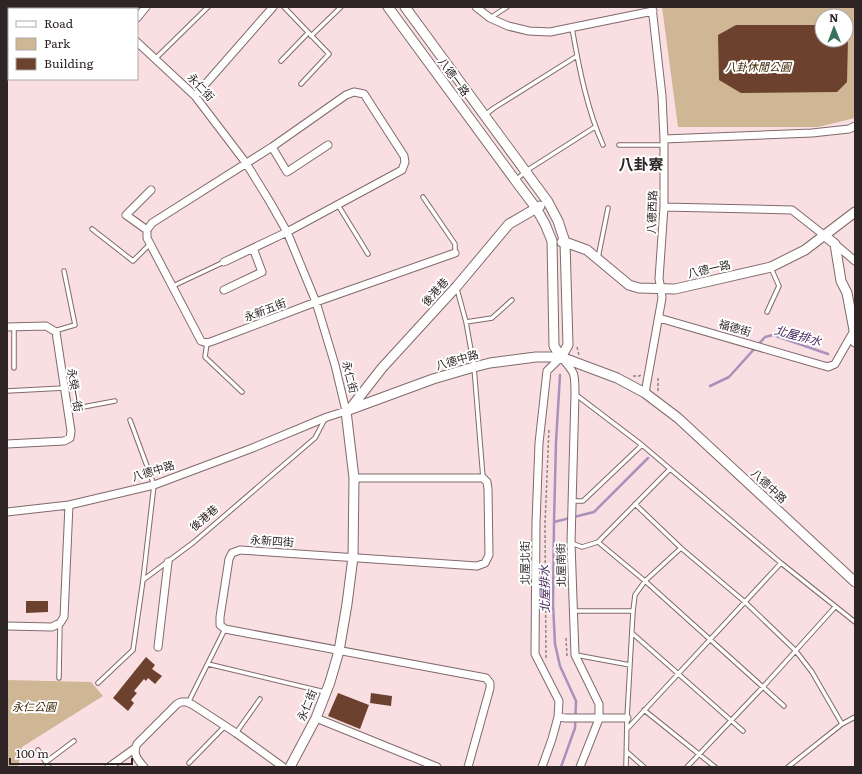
<svg xmlns="http://www.w3.org/2000/svg" width="862" height="774" font-family="Literata,'Noto Sans TC',serif">
<rect width="100%" height="100%" fill="#f9dfe1"/>
<!-- green -->
<path fill="#cfb695" fill-rule="evenodd" d="M 662,7 L 855,7 L 855,118 L 818,127 L 678,127 ZM 822,16 L 846,16 L 846,40 L 822,40 Z
M 7,680 L 91,682 L 103,696 L 22,747 L 18,767 L 7,767 Z"/>
<g fill="none" stroke-linecap="round" stroke-linejoin="round">
<!-- stream -->
<path stroke="#a991bc" stroke-width="2.5" d="M 560,375 L 556,442 L 554,522 L 553,604 L 555,644 L 560,666 L 576,701 L 575,728 L 561,767
M 710,386 L 729,377 L 765,337 L 773,335 L 828,354
M 554,522 L 594,512 L 648,458"/>
</g>
<!-- building -->
<path fill="#6c412e" d="M 736,25 L 822,25 L 822,40 L 848,40 L 847,82 L 837,92 L 741,93 L 719,80 L 718,35 Z
M 26,601 L 48,601 L 48,612 L 26,613 Z
M 146,657 L 155,665 L 152,669 L 162,676 L 155,684 L 148,678 L 146,681 L 144,679 L 134,691 L 137,693 L 131,700 L 134,703 L 128,711 L 113,698 Z
M 338,693 L 369,705 L 360,729 L 328,716 Z
M 371,693 L 392,696 L 391,706 L 370,703 Z"/>
<g fill="none" stroke-linecap="round" stroke-linejoin="round">
<!-- service casing -->
<g stroke="#806a6c" stroke-width="5.5">
<path id="service" d="M 284,7 L 329,54 L 301,84
M 490,18 L 507,7
M 572,28 C 579,68 587,109 603,145
M 311,36 L 341,7
M 155,59 L 208,7
M 281,61 L 308,33
M 485,115 L 494,108 L 577,56
M 619,145 L 664,145
M 516,180 L 526,171 L 595,127
M 423,197 L 455,244 L 455,253
M 338,205 L 368,254
M 92,229 L 133,261 L 150,244
M 598,258 L 608,208
M 173,286 L 224,262
M 457,289 L 466,322 L 474,367 L 483,478
M 767,312 L 779,286 L 771,268
M 466,322 L 492,318 L 512,300
M 14,327 L 14,368
M 54,331 L 75,325 L 64,271
M 207,343 L 205,357 L 242,392
M 7,391 L 64,388
M 575,394 L 642,445 L 781,563 L 855,622
M 67,410 L 115,401
M 573,501 L 583,501 L 642,445
M 635,504 L 681,548 L 745,602 L 795,650 L 812,672 L 842,724
M 598,542 L 645,581 L 784,706
M 571,543 L 582,547 L 598,542 L 670,469
M 143,580 L 194,542 L 315,438 L 325,419
M 574,611 L 633,611
M 632,633 L 743,731
M 576,655 L 630,665
M 208,664 L 325,692
M 59,678 L 60,623
M 98,683 L 133,650 L 143,580 L 154,485 L 130,420
M 188,703 L 225,629
M 644,710 L 715,767
M 628,728 L 781,563
M 236,733 L 260,699
M 38,750 L 49,767
M 627,752 L 644,767
M 46,762 L 74,741
M 189,763 L 225,726
M 626,767 L 627,718 L 633,611 L 635,595 L 645,581 L 681,548
M 687,767 L 762,688 L 835,607
M 788,767 L 842,724 L 855,717"/>
</g>
<!-- minor casing -->
<g stroke="#806a6c" stroke-width="9">
<path id="minor" d="M 91,7 L 93,9
M 476,7 L 490,18 L 508,26 L 529,31 L 550,32 L 653,11
M 137,18 L 146,7
M 195,96 L 273,7
M 664,139 L 812,133 L 849,129 L 855,126
M 272,147 L 287,172 L 328,145
M 664,207 L 792,210 L 825,236
M 147,230 L 126,215 L 151,190
M 835,244 L 855,261
M 224,262 L 287,232 L 402,170 L 405,162 L 404,156 L 364,94 L 354,92 L 346,95 L 272,147 L 152,223 L 147,230 L 147,238 L 201,341 L 207,343 L 213,341 L 316,302 L 455,253
M 224,290 L 262,272 L 253,248
M 659,318 L 828,367 L 835,364 L 855,329
M 7,327 L 46,326 L 56,332 L 71,431 L 70,438 L 64,441 L 7,444
M 645,393 L 662,298 L 661,289 L 659,279 L 664,207 L 664,139 L 662,96 L 652,7
M 354,478 L 483,478 L 487,482 L 488,489 L 489,555 L 485,563 L 477,566 L 240,550 L 232,553 L 229,559 L 220,617 L 220,625 L 225,629 L 486,678 L 490,683 L 490,688 L 468,767
M 7,512 L 69,505 L 154,485 L 250,449 L 327,417 L 346,411 L 335,365 L 316,302 L 287,232 L 270,202 L 246,163 L 195,96 L 137,42
M 7,626 L 52,627 L 60,623 L 64,617 L 69,505
M 158,647 L 168,562
M 558,717 L 566,718 L 627,718
M 316,718 L 437,767
M 109,767 L 134,749
M 144,767 C 138,760 132,754 137,744 L 177,704 L 181,702 L 187,702 L 193,705 L 236,733 L 283,767
M 542,767 L 552,739 L 558,717 L 559,701 L 535,654 L 536,523 L 539,443 L 547,371 L 561,357 C 575,373 575,372 575,394 L 571,543 L 575,655 L 599,704 L 599,719 L 580,767"/>
</g>
<!-- tertiary casing -->
<g stroke="#806a6c" stroke-width="11">
<path id="tertiary" d="M 388,7 L 515,180 L 536,208 L 545,224 L 552,241 L 554,346 L 561,357
M 405,7 L 548,202 L 558,221 L 565,242 L 568,345 L 561,357
M 825,236 L 835,244 L 841,281 L 847,293 L 854,330 L 855,342
M 562,242 L 565,242 L 587,250 L 629,285 L 639,288 L 675,289 L 771,267 L 805,250 L 855,212
M 350,409 L 382,368 L 457,286 L 509,224 L 540,206
M 290,767 L 316,718 L 330,682 L 339,651 L 347,604 L 353,557 L 354,478 L 346,411 L 433,379 L 474,367 L 490,363 L 536,357 L 561,357 L 617,378 L 645,393 L 678,418 L 855,582"/>
</g>
<!-- path -->
<path stroke="#948284" stroke-width="1.5" stroke-dasharray="3 2" stroke-linecap="butt" d="M 577,347 L 579,355
M 633,376 L 639,376 L 641,375
M 658,391 L 658,377
M 566,638 L 567,656
M 546,658 L 545,524 L 549,428"/>
<!-- service -->
<use href="#service" stroke="#fff" stroke-width="3.5"/>
<!-- minor -->
<use href="#minor" stroke="#fff" stroke-width="7"/>
<!-- tertiary -->
<use href="#tertiary" stroke="#fff" stroke-width="9"/>
</g>
<g text-anchor="middle" stroke-width="4" stroke-linejoin="round" paint-order="stroke">
<!-- park labels -->
<g font-size="11" font-style="italic" fill="#3f2905" stroke="#fff">
<text x="758" y="71">八卦休閒公園</text>
<text x="34" y="711">永仁公園</text>
</g>
<!-- street labels -->
<g font-size="11" fill="#2f2526" stroke="#fff">
<text transform="translate(454 77) rotate(54)" y="4">八德一路</text>
<text transform="translate(201 87) rotate(47)" y="4">永仁街</text>
<text transform="translate(652 212) rotate(-88)" y="4">八德西路</text>
<text transform="translate(709 269) rotate(-13)" y="4">八德一路</text>
<text transform="translate(435 292) rotate(-48)" y="4">後港巷</text>
<text transform="translate(265 310) rotate(-21)" y="4">永新五街</text>
<text transform="translate(735 328) rotate(16)" y="4">福德街</text>
<text transform="translate(457 360) rotate(-16)" y="4">八德中路</text>
<text transform="translate(350 377) rotate(76)" y="4">永仁街</text>
<text transform="translate(75 390) rotate(81)" y="4">永榮一街</text>
<text transform="translate(153 471) rotate(-17)" y="4">八德中路</text>
<text transform="translate(769 486) rotate(43)" y="4">八德中路</text>
<text transform="translate(204 518) rotate(-41)" y="4">後港巷</text>
<text transform="translate(272 541) rotate(4)" y="4">永新四街</text>
<text transform="translate(525 563) rotate(-90)" y="4">北屋北街</text>
<text transform="translate(561 565) rotate(-91)" y="4">北屋南街</text>
<text transform="translate(307 705) rotate(-67)" y="4">永仁街</text>
</g>
<!-- water labels -->
<g font-size="12" font-style="italic" fill="#49285f" stroke="#fff">
<text transform="translate(798 336) rotate(15)" y="4">北屋排水</text>
<text transform="translate(545 589) rotate(-91)" y="4">北屋排水</text>
</g>
<!-- district labels -->
<g font-size="15" font-weight="bold" fill="#2f2526" stroke="#fff">
<text x="641" y="170">八卦寮</text>
</g>
</g>
<!-- border -->
<rect width="862" height="774" fill="none" stroke="#2f2526" stroke-width="16"/>
<!-- legend -->
<rect x="8" y="8" width="130" height="72" fill="#ffffff" stroke="#aca8a8"/>
<rect x="16" y="21" width="20" height="6" fill="#ffffff" stroke="#aca8a8"/>
<text x="44" y="28" font-size="12" fill="#2f2526">Road</text>
<rect x="16" y="38" width="20" height="12" fill="#cfb695" stroke="#aca8a8"/>
<text x="44" y="48" font-size="12" fill="#2f2526">Park</text>
<rect x="16" y="58" width="20" height="12" fill="#6c412e" stroke="#aca8a8"/>
<text x="44" y="68" font-size="12" fill="#2f2526">Building</text>
<!-- north arrow -->
<g transform="translate(834 28) rotate(359)"><circle r="19" fill="#ffffff" stroke="#aca8a8"/>
<path d="M0-3L7 15L0 10L-7 15Z" fill="#36725c"/>
<text y="-6" font-size="11" font-weight="bold" text-anchor="middle" fill="#2f2526">N</text>
</g>
<!-- scale -->
<path d="M10 758v6h122v-6" fill="none" stroke="#2f2526" stroke-width="2"/>
<text x="16" y="758" font-size="12" fill="#2f2526" stroke="#ffffff" stroke-width="3" paint-order="stroke">100 m</text>
</svg>
